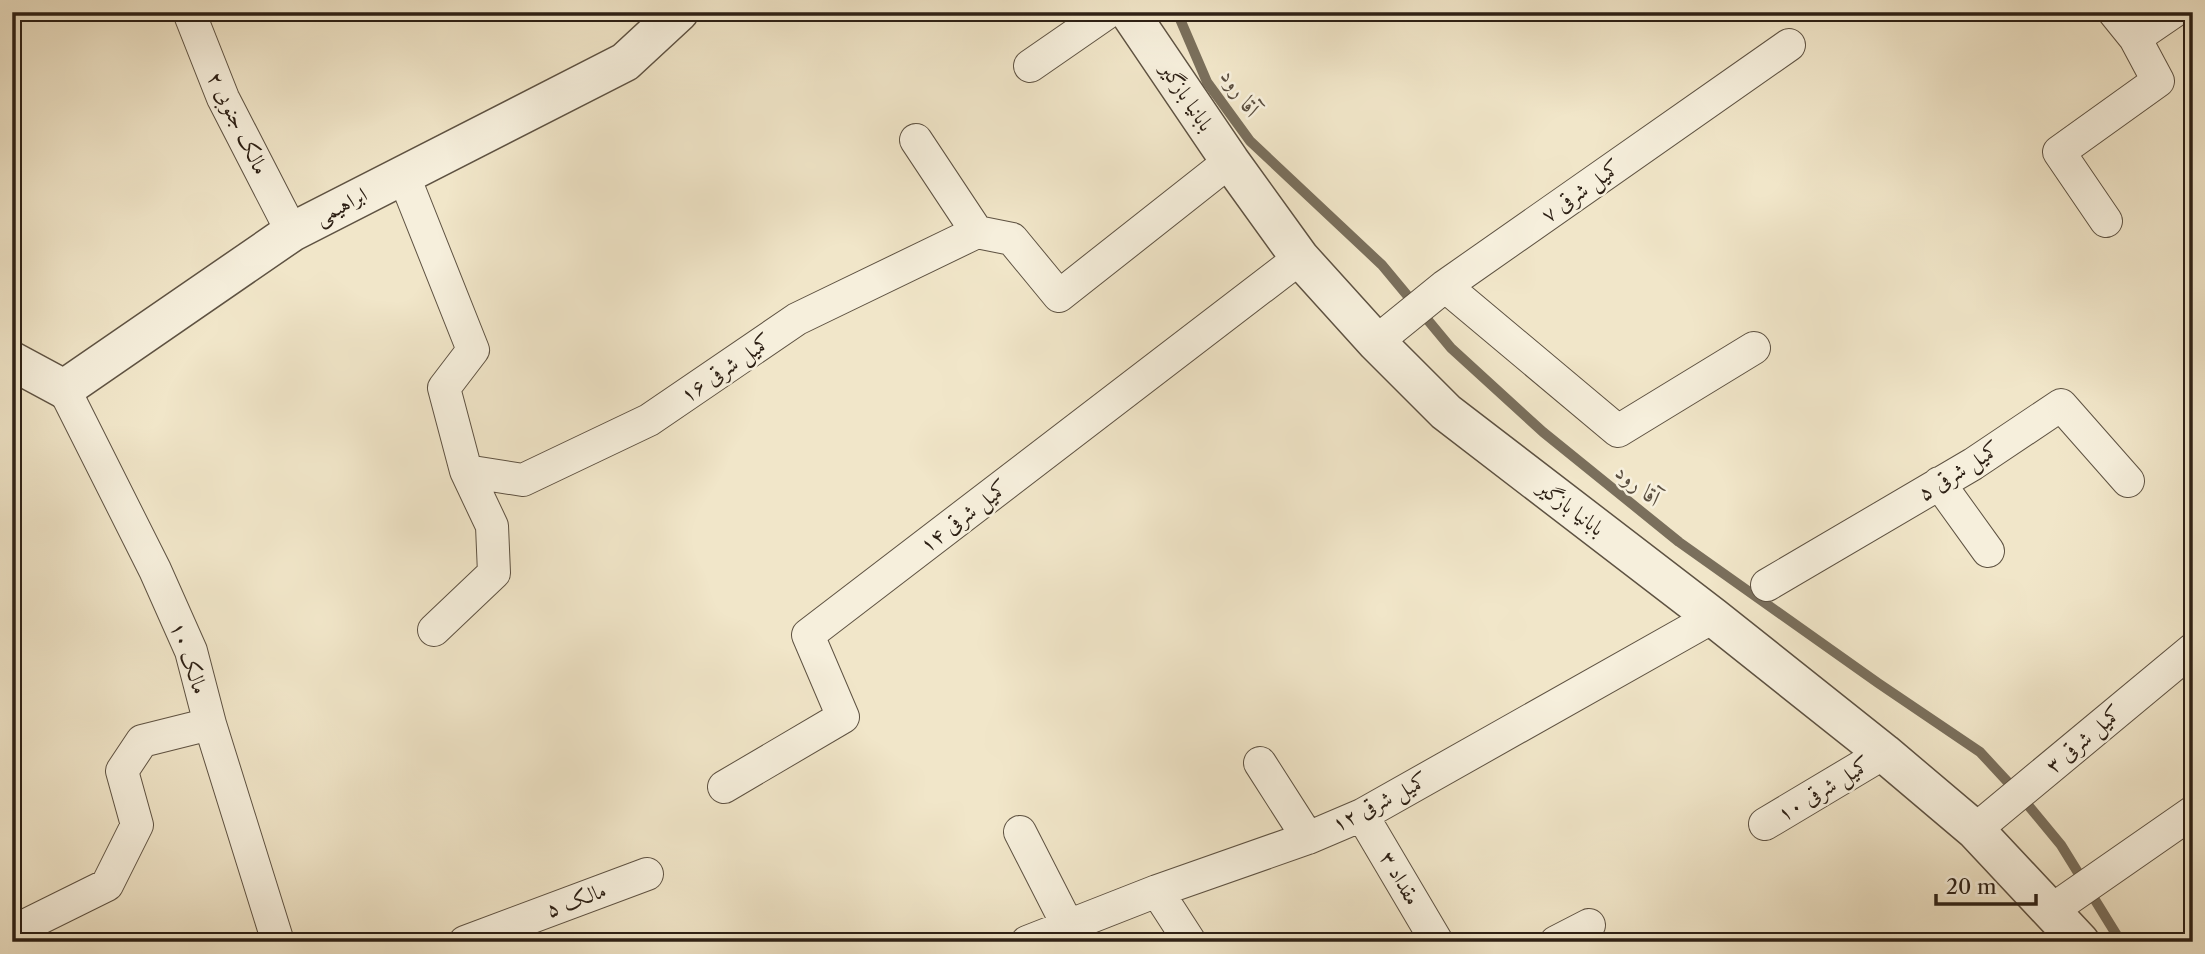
<svg xmlns="http://www.w3.org/2000/svg" width="2205" height="954" font-family="'Libre Caslon Text',Amiri,serif">
<rect width="100%" height="100%" fill="#f1e6c9"/>
<filter id="stains"><feTurbulence type="fractalNoise" baseFrequency=".00286" numOctaves="4"/><feColorMatrix values="0 0 0 0 .2 0 0 0 0 .09 0 0 0 0 .02 0 0 0 .5 -.17"/></filter>
<radialGradient id="worn" r=".72"><stop offset=".6" stop-color="#630" stop-opacity="0"/><stop offset="1" stop-color="#630" stop-opacity=".3"/></radialGradient>
<g fill="none" stroke-linecap="round" stroke-linejoin="round">
<!-- stream -->
<path stroke="#7a6f5c" stroke-width="10" d="M 1177,12 L 1207,82 L 1250,141 L 1382,265 L 1451,348 L 1543,432 L 1679,542 L 1878,683 L 1980,752 L 2018,793 L 2061,845 L 2121,942"/>
<!-- minor casing -->
<g stroke="#5e5242" stroke-width="34">
<path id="minor" d="M 189,12 L 223,98 L 292,232
M 2135,38 L 2173,12
M 1030,66 L 1108,12
M 916,140 L 977,232
M 403,174 L 473,350 L 444,388 L 466,471 L 523,480 L 649,420 L 797,319 L 977,232 L 1012,239 L 1059,296 L 1230,161
M 2106,221 L 2059,152 L 2158,81 L 2135,38 L 2114,12
M 1445,286 L 1618,431 L 1754,348
M 1376,342 L 1445,286 L 1789,45
M 64,389 L 155,570 L 191,651 L 210,724 L 278,942
M 1939,483 L 1988,551
M 1767,585 L 1973,464 L 2061,405 L 2128,481
M 434,630 L 494,573 L 492,526 L 466,471
M 1260,763 L 1308,838
M 724,787 L 843,717 L 808,635 L 1300,258
M 1362,815 L 1437,942
M 1765,824 L 1884,753
M 1975,830 L 2193,649
M 1020,832 L 1068,926
M 1157,891 L 1190,942
M 2052,910 L 2193,812
M 12,932 L 107,885 L 137,825 L 122,771 L 142,741 L 210,724
M 465,942 L 647,874
M 1027,942 L 1157,891 L 1308,838 L 1362,815 L 1713,617
M 1556,942 L 1589,925"/>
</g>
<!-- tertiary casing -->
<g stroke="#5e5242" stroke-width="41">
<path id="tertiary" d="M 1129,12 L 1230,161 L 1300,258 L 1376,342 L 1446,412 L 1713,617 L 1884,753 L 1975,830 L 2080,942
M 12,361 L 64,389 L 292,232 L 625,62 L 679,12"/>
</g>
<!-- minor -->
<use href="#minor" stroke="#f6efdc" stroke-width="32"/>
<!-- tertiary -->
<use href="#tertiary" stroke="#f6efdc" stroke-width="38"/>
</g>
<g text-anchor="middle" stroke-width="5" stroke-linejoin="round" paint-order="stroke">
<!-- street labels -->
<g font-size="21" fill="#2d2015" stroke="#f6efdc">
<text transform="translate(1187 97) rotate(56)" y="7">بابانیا بازگیر</text>
<text transform="translate(238 123) rotate(64)" y="7">مالک جنوبی ۲</text>
<text transform="translate(1581 191) rotate(-35)" y="7">کمیل شرقی ۷</text>
<text transform="translate(341 206) rotate(-28)" y="7">ابراهیمی</text>
<text transform="translate(726 368) rotate(-34)" y="7">کمیل شرقی ۱۶</text>
<text transform="translate(1959 471) rotate(-32)" y="7">کمیل شرقی ۵</text>
<text transform="translate(1571 508) rotate(37)" y="7">بابانیا بازگیر</text>
<text transform="translate(964 516) rotate(-37)" y="7">کمیل شرقی ۱۴</text>
<text transform="translate(189 658) rotate(71)" y="7">مالک ۱۰</text>
<text transform="translate(2084 739) rotate(-40)" y="7">کمیل شرقی ۳</text>
<text transform="translate(1824 789) rotate(-31)" y="7">کمیل شرقی ۱۰</text>
<text transform="translate(1380 802) rotate(-27)" y="7">کمیل شرقی ۱۲</text>
<text transform="translate(1400 878) rotate(60)" y="7">مقداد ۳</text>
<text transform="translate(576 900) rotate(-20)" y="7">مالک ۵</text>
</g>
<!-- water labels -->
<g font-size="23" font-style="italic" fill="#5a4e3f" stroke="#f6efdc">
<text transform="translate(1241 93) rotate(56)" y="8">آقا رود</text>
<text transform="translate(1639 485) rotate(39)" y="8">آقا رود</text>
</g>
</g>
<!-- margin -->
<rect width="2205" height="954" fill="none" stroke="#f1e6c9" stroke-width="42"/>
<rect x="14" y="14" width="2177" height="926" fill="none" stroke="#2d2015" stroke-width="3.5"/>
<rect x="21" y="21" width="2163" height="912" fill="none" stroke="#2d2015" stroke-width="2"/>
<!-- scale -->
<path d="M1936 894v10h100v-10" fill="none" stroke="#2d2015" stroke-width="3.5"/>
<text x="1946" y="894" font-size="21" fill="#2d2015" stroke="#f6efdc" stroke-width="5" paint-order="stroke">20 m</text>
<rect width="100%" height="100%" filter="url(#stains)"/>
<rect width="100%" height="100%" fill="url(#worn)"/>
</svg>
